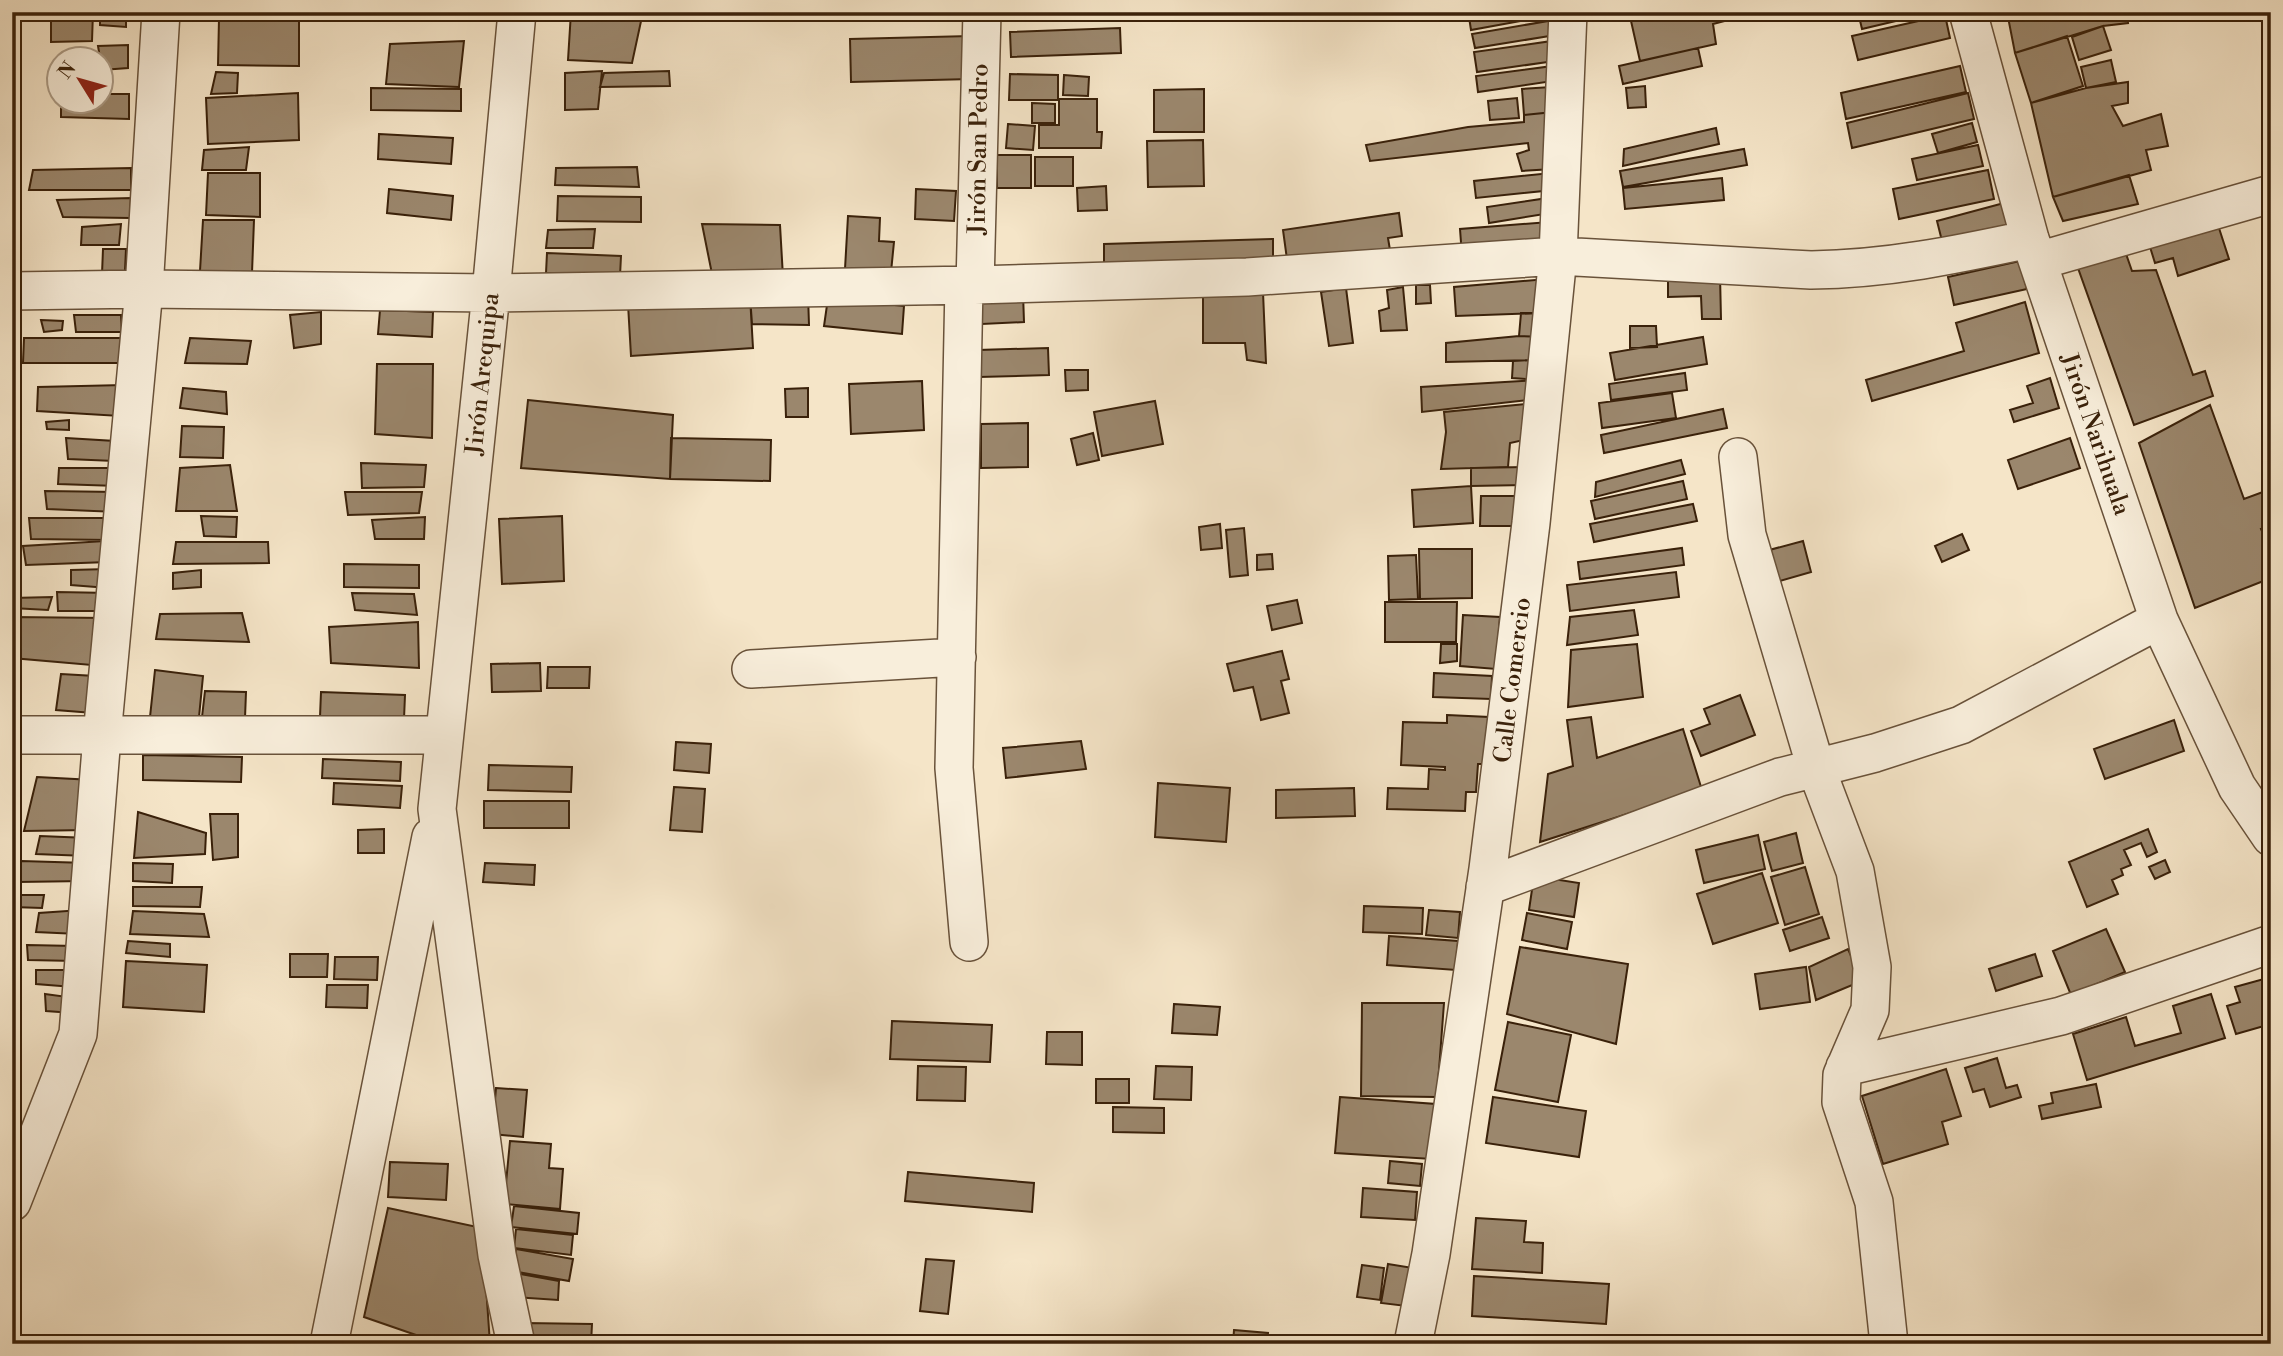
<svg xmlns="http://www.w3.org/2000/svg" width="2283" height="1356" font-family="'Libre Bodoni',serif">
<rect width="100%" height="100%" fill="#f5e5c8"/>
<filter id="stains"><feTurbulence type="fractalNoise" baseFrequency=".00286" numOctaves="4"/><feColorMatrix values="0 0 0 0 .2 0 0 0 0 .09 0 0 0 0 .02 0 0 0 .5 -.17"/></filter>
<radialGradient id="worn" r=".72"><stop offset=".6" stop-color="#630" stop-opacity="0"/><stop offset="1" stop-color="#630" stop-opacity=".3"/></radialGradient>
<!-- building -->
<path fill="#9b876d" stroke="#3a210a" stroke-width="2" d="M 51,12 L 93,12 L 92,41 L 51,42 Z
M 100,12 L 126,12 L 126,27 L 100,25 Z
M 571,12 L 643,12 L 632,63 L 568,60 Z
M 1440,12 L 1466,12 L 1441,17 Z
M 1498,12 L 1553,12 L 1554,15 L 1471,30 L 1469,17 Z
M 1629,12 L 1759,12 L 1713,24 L 1716,44 L 1640,61 Z
M 1858,12 L 1916,12 L 1917,16 L 1862,29 Z
M 2007,12 L 2127,12 L 2128,23 L 2103,26 L 2015,53 Z
M 1945,15 L 1950,38 L 1858,60 L 1852,36 Z
M 219,19 L 299,20 L 299,66 L 218,65 Z
M 1554,20 L 1556,35 L 1475,48 L 1472,34 Z
M 2103,26 L 2111,50 L 2079,60 L 2072,37 Z
M 1120,28 L 1121,53 L 1011,57 L 1010,32 Z
M 970,36 L 971,79 L 851,82 L 850,39 Z
M 2067,36 L 2083,86 L 2031,103 L 2015,53 Z
M 464,41 L 459,87 L 386,84 L 390,44 Z
M 1552,41 L 1555,61 L 1477,72 L 1474,52 Z
M 128,45 L 128,68 L 102,70 L 98,46 Z
M 1698,48 L 1702,66 L 1623,84 L 1619,66 Z
M 2111,60 L 2116,82 L 2086,88 L 2081,67 Z
M 1553,66 L 1553,81 L 1478,92 L 1476,76 Z
M 1960,66 L 1966,92 L 1846,119 L 1841,93 Z
M 602,71 L 598,109 L 565,110 L 565,73 Z
M 669,71 L 670,86 L 600,87 L 604,73 Z
M 216,72 L 238,73 L 237,93 L 211,94 Z
M 1010,74 L 1058,75 L 1058,100 L 1009,100 Z
M 1064,75 L 1089,77 L 1088,96 L 1063,95 Z
M 2128,82 L 2128,103 L 2112,106 L 2123,126 L 2161,114 L 2168,146 L 2146,150 L 2151,170 L 2053,197 L 2031,103 L 2086,88 Z
M 1645,86 L 1646,107 L 1628,108 L 1626,88 Z
M 1551,87 L 1553,112 L 1524,115 L 1522,89 Z
M 371,88 L 461,89 L 461,111 L 371,110 Z
M 1204,89 L 1204,132 L 1154,132 L 1154,90 Z
M 298,93 L 299,140 L 208,144 L 206,98 Z
M 1968,93 L 1974,119 L 1852,148 L 1847,123 Z
M 102,94 L 129,94 L 129,119 L 61,117 L 61,102 L 102,102 Z
M 1517,98 L 1519,118 L 1490,120 L 1488,101 Z
M 1059,99 L 1097,99 L 1097,132 L 1102,132 L 1101,148 L 1039,148 L 1039,125 L 1059,125 Z
M 1032,103 L 1055,104 L 1055,123 L 1032,123 Z
M 1553,112 L 1553,169 L 1522,171 L 1517,154 L 1529,150 L 1528,143 L 1370,161 L 1366,145 L 1468,127 L 1524,122 L 1524,115 Z
M 1972,123 L 1977,142 L 1938,153 L 1932,134 Z
M 1008,124 L 1035,126 L 1033,150 L 1006,148 Z
M 1716,128 L 1719,144 L 1623,166 L 1624,149 Z
M 379,134 L 453,138 L 451,164 L 378,159 Z
M 1203,140 L 1204,186 L 1148,187 L 1147,141 Z
M 1978,145 L 1983,166 L 1917,180 L 1912,159 Z
M 249,147 L 246,170 L 202,170 L 204,150 Z
M 1744,149 L 1747,165 L 1623,187 L 1620,171 Z
M 997,155 L 1031,155 L 1031,188 L 997,188 Z
M 1035,157 L 1073,157 L 1073,186 L 1035,186 Z
M 637,167 L 639,187 L 555,185 L 556,168 Z
M 131,168 L 131,190 L 29,190 L 33,170 Z
M 1988,170 L 1994,199 L 1899,219 L 1893,189 Z
M 208,173 L 260,173 L 260,217 L 206,215 Z
M 1551,173 L 1553,190 L 1476,198 L 1474,181 Z
M 2129,175 L 2138,204 L 2063,221 L 2053,197 Z
M 1722,178 L 1724,200 L 1625,209 L 1623,188 Z
M 1106,186 L 1107,210 L 1078,211 L 1077,188 Z
M 389,189 L 453,196 L 451,220 L 387,213 Z
M 916,189 L 956,191 L 954,221 L 915,219 Z
M 558,196 L 641,197 L 641,222 L 557,221 Z
M 131,198 L 130,218 L 63,217 L 57,200 Z
M 1548,198 L 1551,213 L 1489,223 L 1487,207 Z
M 2004,203 L 2010,227 L 1943,245 L 1937,221 Z
M 1399,213 L 1402,236 L 1388,238 L 1390,250 L 1289,274 L 1283,230 Z
M 848,216 L 880,218 L 879,241 L 894,242 L 891,272 L 845,269 Z
M 203,220 L 254,220 L 252,273 L 200,271 Z
M 1549,222 L 1551,249 L 1462,256 L 1460,229 Z
M 121,224 L 119,245 L 81,245 L 82,227 Z
M 702,224 L 780,225 L 783,277 L 713,279 Z
M 2218,225 L 2229,259 L 2178,276 L 2173,258 L 2155,263 L 2150,247 Z
M 595,229 L 593,248 L 546,248 L 548,230 Z
M 1273,239 L 1273,266 L 1104,271 L 1104,244 Z
M 103,249 L 126,249 L 125,271 L 102,274 Z
M 2125,251 L 2132,271 L 2156,270 L 2193,375 L 2205,371 L 2213,396 L 2134,425 L 2078,268 Z
M 547,253 L 621,256 L 620,276 L 546,273 Z
M 2020,261 L 2027,289 L 1954,305 L 1948,277 Z
M 1720,275 L 1721,319 L 1702,319 L 1701,296 L 1668,297 L 1668,276 Z
M 1547,279 L 1544,313 L 1456,316 L 1454,287 Z
M 1416,285 L 1430,285 L 1431,303 L 1416,304 Z
M 1403,287 L 1407,330 L 1381,331 L 1379,311 L 1389,308 L 1387,290 Z
M 1346,288 L 1353,343 L 1329,346 L 1321,292 Z
M 1263,292 L 1266,363 L 1247,360 L 1245,343 L 1203,343 L 1203,294 Z
M 1023,293 L 1024,322 L 982,324 L 980,295 Z
M 808,294 L 809,325 L 752,324 L 750,296 Z
M 750,296 L 753,348 L 631,356 L 628,304 Z
M 828,298 L 904,306 L 902,334 L 824,326 Z
M 2025,302 L 2039,353 L 1872,401 L 1866,380 L 1964,351 L 1956,323 Z
M 380,310 L 433,312 L 432,337 L 378,334 Z
M 321,312 L 321,344 L 294,348 L 290,315 Z
M 1521,313 L 1544,313 L 1544,337 L 1519,336 Z
M 74,315 L 121,315 L 122,332 L 76,332 Z
M 41,320 L 63,321 L 62,330 L 44,332 Z
M 1630,326 L 1656,326 L 1657,347 L 1630,348 Z
M 12,335 L 18,335 L 16,357 L 12,357 Z
M 1519,336 L 1544,337 L 1542,360 L 1446,362 L 1446,343 Z
M 1703,337 L 1707,364 L 1615,380 L 1610,353 Z
M 24,338 L 125,338 L 124,363 L 23,363 Z
M 190,338 L 251,341 L 247,364 L 185,363 Z
M 1048,348 L 1049,375 L 979,377 L 978,350 Z
M 1542,360 L 1539,380 L 1512,378 L 1513,361 Z
M 377,364 L 433,364 L 432,438 L 375,434 Z
M 1065,370 L 1088,370 L 1088,390 L 1066,391 Z
M 1685,373 L 1687,390 L 1611,400 L 1609,384 Z
M 2050,378 L 2059,408 L 2014,422 L 2010,410 L 2033,403 L 2027,386 Z
M 1539,380 L 1536,399 L 1422,412 L 1421,387 Z
M 922,381 L 924,430 L 851,434 L 849,384 Z
M 124,385 L 120,416 L 37,411 L 38,387 Z
M 183,388 L 226,392 L 227,414 L 180,408 Z
M 808,388 L 808,417 L 786,417 L 785,389 Z
M 1672,393 L 1676,418 L 1602,428 L 1599,403 Z
M 528,400 L 673,415 L 670,479 L 521,468 Z
M 1155,401 L 1163,444 L 1102,456 L 1094,412 Z
M 1537,403 L 1524,440 L 1510,443 L 1508,467 L 1441,469 L 1446,432 L 1444,412 Z
M 2210,405 L 2244,499 L 2271,489 L 2271,526 L 2261,529 L 2271,553 L 2271,578 L 2195,608 L 2139,443 Z
M 1723,409 L 1727,428 L 1604,453 L 1601,435 Z
M 69,420 L 69,430 L 47,429 L 46,422 Z
M 1028,423 L 1028,467 L 981,468 L 981,424 Z
M 182,426 L 224,427 L 223,458 L 180,457 Z
M 1093,433 L 1099,460 L 1077,465 L 1071,439 Z
M 66,438 L 115,441 L 114,461 L 68,459 Z
M 671,438 L 771,440 L 770,481 L 670,479 Z
M 2070,438 L 2080,468 L 2018,489 L 2008,460 Z
M 1681,460 L 1685,474 L 1595,497 L 1596,482 Z
M 361,463 L 426,465 L 424,487 L 362,488 Z
M 230,465 L 237,511 L 176,511 L 180,468 Z
M 1531,467 L 1530,485 L 1471,486 L 1471,468 Z
M 59,468 L 116,468 L 117,486 L 58,484 Z
M 1683,481 L 1687,499 L 1595,519 L 1591,501 Z
M 1471,486 L 1473,523 L 1414,527 L 1412,490 Z
M 45,491 L 118,492 L 117,512 L 47,509 Z
M 345,492 L 422,492 L 419,513 L 348,515 Z
M 1481,496 L 1515,496 L 1515,526 L 1480,526 Z
M 1693,504 L 1697,521 L 1594,542 L 1590,524 Z
M 201,516 L 237,517 L 236,537 L 204,536 Z
M 562,516 L 564,581 L 502,584 L 499,519 Z
M 425,517 L 424,539 L 375,539 L 372,520 Z
M 29,518 L 111,518 L 110,540 L 31,539 Z
M 1220,524 L 1222,548 L 1201,550 L 1199,527 Z
M 1244,528 L 1248,575 L 1230,577 L 1226,530 Z
M 1962,534 L 1969,550 L 1942,562 L 1935,546 Z
M 105,541 L 108,562 L 26,565 L 23,546 Z
M 1803,541 L 1811,572 L 1766,585 L 1758,553 Z
M 176,542 L 268,542 L 269,563 L 173,564 Z
M 1682,548 L 1684,565 L 1580,579 L 1578,562 Z
M 1419,549 L 1472,549 L 1472,598 L 1420,599 Z
M 1272,554 L 1273,569 L 1257,570 L 1257,555 Z
M 1416,555 L 1418,599 L 1389,600 L 1388,556 Z
M 344,564 L 419,565 L 419,588 L 344,587 Z
M 108,569 L 108,588 L 71,585 L 71,570 Z
M 201,570 L 201,587 L 173,589 L 173,573 Z
M 1676,572 L 1679,597 L 1570,611 L 1567,585 Z
M 57,592 L 110,593 L 109,611 L 58,611 Z
M 352,593 L 414,594 L 417,615 L 355,610 Z
M 52,597 L 48,610 L 12,608 L 12,598 Z
M 1297,600 L 1302,623 L 1272,630 L 1267,606 Z
M 1385,602 L 1457,602 L 1456,642 L 1385,642 Z
M 1634,610 L 1638,635 L 1567,645 L 1570,617 Z
M 242,613 L 249,642 L 156,639 L 160,614 Z
M 1463,615 L 1500,617 L 1496,669 L 1460,666 Z
M 12,617 L 106,618 L 103,666 L 12,658 Z
M 418,622 L 419,668 L 331,663 L 329,627 Z
M 1441,644 L 1457,644 L 1457,661 L 1440,663 Z
M 1637,644 L 1643,697 L 1568,707 L 1571,650 Z
M 1282,651 L 1289,679 L 1281,681 L 1289,713 L 1261,720 L 1253,687 L 1234,691 L 1227,664 Z
M 540,663 L 541,691 L 492,692 L 491,664 Z
M 548,667 L 590,667 L 589,688 L 547,688 Z
M 155,670 L 203,676 L 199,717 L 150,717 Z
M 1434,673 L 1492,676 L 1491,699 L 1433,697 Z
M 61,674 L 95,676 L 93,713 L 56,710 Z
M 205,691 L 246,692 L 245,718 L 202,717 Z
M 321,692 L 405,695 L 404,719 L 320,717 Z
M 1740,695 L 1755,735 L 1701,756 L 1691,731 L 1710,724 L 1704,709 Z
M 1447,715 L 1489,717 L 1487,764 L 1478,764 L 1476,792 L 1466,792 L 1465,811 L 1387,809 L 1388,788 L 1428,789 L 1429,769 L 1445,770 L 1445,767 L 1401,765 L 1403,722 L 1447,723 Z
M 1591,717 L 1597,758 L 1683,729 L 1702,790 L 1540,842 L 1548,774 L 1573,766 L 1567,720 Z
M 2174,720 L 2184,751 L 2105,779 L 2094,749 Z
M 1081,741 L 1086,769 L 1006,778 L 1003,748 Z
M 676,742 L 711,744 L 709,773 L 674,770 Z
M 143,755 L 242,757 L 241,782 L 143,780 Z
M 323,759 L 401,762 L 400,781 L 322,778 Z
M 489,765 L 572,767 L 571,792 L 488,790 Z
M 37,777 L 93,780 L 88,830 L 24,831 Z
M 334,783 L 402,786 L 400,808 L 333,804 Z
M 1158,783 L 1230,788 L 1226,842 L 1155,837 Z
M 2271,785 L 2271,814 L 2262,787 Z
M 674,787 L 705,789 L 702,832 L 670,830 Z
M 1354,788 L 1355,816 L 1276,818 L 1276,790 Z
M 484,801 L 569,801 L 569,828 L 484,828 Z
M 138,812 L 206,833 L 205,854 L 134,858 Z
M 210,814 L 238,814 L 238,857 L 213,860 Z
M 384,829 L 384,853 L 358,853 L 358,830 Z
M 2148,829 L 2157,852 L 2147,857 L 2141,843 L 2124,850 L 2131,865 L 2121,869 L 2123,875 L 2112,880 L 2118,894 L 2087,907 L 2069,862 Z
M 1796,833 L 1803,863 L 1772,871 L 1764,842 Z
M 1758,835 L 1765,869 L 1704,883 L 1696,850 Z
M 40,836 L 88,838 L 87,856 L 36,854 Z
M 2165,860 L 2170,872 L 2155,879 L 2149,867 Z
M 21,861 L 87,863 L 85,881 L 18,882 Z
M 133,863 L 173,864 L 172,883 L 133,881 Z
M 485,863 L 535,865 L 534,885 L 483,882 Z
M 1805,867 L 1819,914 L 1785,925 L 1771,877 Z
M 1762,873 L 1778,923 L 1713,944 L 1697,894 Z
M 1534,876 L 1579,883 L 1574,917 L 1529,910 Z
M 133,887 L 202,887 L 200,907 L 133,906 Z
M 12,895 L 44,895 L 42,908 L 12,907 Z
M 1364,906 L 1423,908 L 1422,934 L 1363,932 Z
M 81,910 L 78,934 L 36,932 L 39,913 Z
M 1429,910 L 1460,912 L 1458,938 L 1426,935 Z
M 133,911 L 204,914 L 209,937 L 130,934 Z
M 1527,913 L 1572,922 L 1567,949 L 1522,940 Z
M 1822,917 L 1829,938 L 1790,951 L 1783,930 Z
M 2106,929 L 2125,972 L 2071,995 L 2053,951 Z
M 1389,936 L 1458,941 L 1456,970 L 1387,965 Z
M 128,941 L 170,944 L 170,957 L 126,953 Z
M 27,945 L 75,946 L 75,961 L 28,960 Z
M 1520,947 L 1628,964 L 1616,1044 L 1507,1014 Z
M 1848,949 L 1862,981 L 1816,1000 L 1809,967 Z
M 290,954 L 328,954 L 327,977 L 290,977 Z
M 2035,954 L 2042,976 L 1996,991 L 1989,969 Z
M 335,957 L 378,957 L 377,980 L 334,979 Z
M 126,961 L 207,965 L 204,1012 L 123,1007 Z
M 1806,967 L 1810,1002 L 1760,1009 L 1755,974 Z
M 36,970 L 76,970 L 73,987 L 36,984 Z
M 2271,977 L 2271,1024 L 2236,1034 L 2227,1006 L 2240,1002 L 2235,987 Z
M 327,985 L 368,985 L 367,1008 L 326,1007 Z
M 45,994 L 75,998 L 73,1013 L 46,1011 Z
M 2211,994 L 2225,1038 L 2087,1080 L 2073,1034 L 2126,1017 L 2135,1046 L 2181,1033 L 2173,1006 Z
M 1362,1003 L 1444,1003 L 1437,1097 L 1361,1096 Z
M 1174,1004 L 1220,1007 L 1217,1035 L 1172,1033 Z
M 892,1021 L 992,1025 L 990,1062 L 890,1059 Z
M 1508,1022 L 1571,1035 L 1558,1102 L 1495,1090 Z
M 1047,1032 L 1082,1032 L 1082,1065 L 1046,1064 Z
M 1997,1058 L 2006,1088 L 2017,1085 L 2021,1097 L 1990,1107 L 1984,1089 L 1973,1092 L 1965,1068 Z
M 918,1066 L 966,1067 L 965,1101 L 917,1100 Z
M 1156,1066 L 1192,1067 L 1191,1100 L 1154,1099 Z
M 1946,1069 L 1961,1116 L 1942,1122 L 1948,1144 L 1883,1164 L 1862,1096 Z
M 1096,1079 L 1129,1079 L 1129,1103 L 1096,1103 Z
M 2096,1084 L 2101,1107 L 2042,1119 L 2039,1106 L 2053,1103 L 2051,1093 Z
M 496,1088 L 527,1090 L 523,1137 L 492,1134 Z
M 1340,1097 L 1436,1104 L 1432,1159 L 1335,1153 Z
M 1493,1097 L 1586,1111 L 1579,1157 L 1486,1143 Z
M 1113,1107 L 1164,1108 L 1164,1133 L 1113,1132 Z
M 510,1141 L 551,1144 L 549,1168 L 563,1169 L 560,1209 L 504,1204 Z
M 1390,1161 L 1422,1164 L 1420,1186 L 1388,1183 Z
M 390,1162 L 448,1164 L 446,1200 L 388,1197 Z
M 908,1172 L 1034,1183 L 1032,1212 L 905,1201 Z
M 1363,1188 L 1417,1192 L 1415,1220 L 1361,1217 Z
M 514,1206 L 579,1213 L 577,1234 L 511,1227 Z
M 388,1208 L 482,1228 L 490,1344 L 442,1344 L 364,1317 Z
M 1476,1218 L 1526,1221 L 1524,1242 L 1543,1243 L 1542,1273 L 1472,1269 Z
M 516,1229 L 573,1235 L 571,1255 L 514,1248 Z
M 516,1249 L 573,1259 L 569,1281 L 512,1271 Z
M 926,1259 L 954,1261 L 948,1314 L 920,1311 Z
M 1388,1264 L 1413,1268 L 1406,1306 L 1381,1303 Z
M 1362,1265 L 1384,1268 L 1380,1300 L 1357,1297 Z
M 515,1273 L 559,1281 L 558,1300 L 514,1297 Z
M 1474,1276 L 1609,1284 L 1606,1324 L 1472,1316 Z
M 525,1323 L 592,1324 L 591,1344 L 525,1344 Z
M 1234,1330 L 1268,1333 L 1267,1344 L 1233,1344 Z
M 628,1342 L 688,1342 L 688,1344 L 628,1344 Z"/>
<g fill="none" stroke-linecap="round" stroke-linejoin="round">
<!-- minor casing -->
<g stroke="#69523a" stroke-width="40">
<path id="minor" d="M 1968,12 L 2030,239 L 2159,620 L 2237,787 L 2271,837
M 2038,261 L 2271,194
M 964,285 L 954,768 L 969,942
M 975,285 L 982,12
M 12,291 L 144,289 L 491,293 L 975,285 L 1247,277 L 1558,256 L 1811,270 C 1888,269 1955,255 2030,239
M 1738,457 L 1747,535 L 1816,768 L 1875,753 L 1961,725 L 2159,620
M 751,669 L 957,657
M 12,735 L 443,735
M 1485,887 L 1780,777 L 1816,768 L 1855,871 L 1872,967 L 1870,1010 L 1842,1075 L 1841,1102 L 1874,1202 L 1889,1344
M 1845,1067 L 2061,1016 L 2271,944
M 12,1202 L 78,1034 L 102,736 L 144,289 L 161,12
M 329,1344 L 431,837
M 516,1344 L 497,1255 L 437,809 L 491,293 L 517,12
M 1413,1344 L 1431,1254 L 1488,869 L 1531,523 L 1558,256 L 1568,12"/>
</g>
<!-- minor -->
<use href="#minor" stroke="#f8eedb" stroke-width="37"/>
</g>
<g text-anchor="middle" stroke-width="5" stroke-linejoin="round" paint-order="stroke">
<!-- street labels -->
<g font-size="24" fill="#3a210a" stroke="#f8eedb">
<text transform="translate(978 149) rotate(-89)" y="8">Jirón San Pedro</text>
<text transform="translate(482 374) rotate(-84)" y="8">Jirón Arequipa</text>
<text transform="translate(2096 434) rotate(71)" y="8">Jirón Narihuala</text>
<text transform="translate(1512 680) rotate(-83)" y="8">Calle Comercio</text>
</g>
</g>
<!-- margin -->
<rect width="2283" height="1356" fill="none" stroke="#f5e5c8" stroke-width="42"/>
<rect x="14" y="14" width="2255" height="1328" fill="none" stroke="#3a210a" stroke-width="3.5"/>
<rect x="21" y="21" width="2241" height="1314" fill="none" stroke="#3a210a" stroke-width="2"/>
<!-- north arrow -->
<g transform="translate(80 80) rotate(307)"><circle r="33" fill="#f8eedb" stroke="#ac9c87" stroke-width="2"/>
<path d="M0-5L12 26L0 18L-12 26Z" fill="#8f2418"/>
<text y="-10" font-size="19" font-weight="bold" text-anchor="middle" fill="#3a210a">N</text>
</g>
<rect width="100%" height="100%" filter="url(#stains)"/>
<rect width="100%" height="100%" fill="url(#worn)"/>
</svg>
